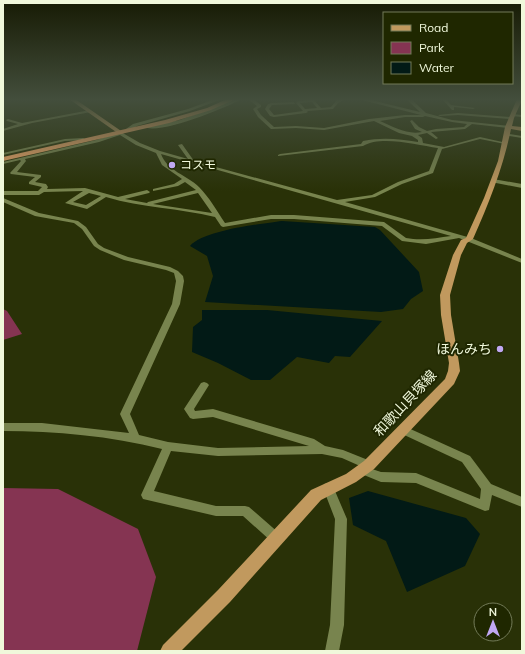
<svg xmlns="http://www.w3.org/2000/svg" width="525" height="654" font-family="Mulish,'Noto Sans JP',sans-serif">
<rect width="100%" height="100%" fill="#293107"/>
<!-- green -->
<path fill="#853452" d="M 3,309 L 7,311 L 22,334 L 3,340 Z
M 3,488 L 58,489 L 138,529 L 156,577 L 137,651 L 3,651 Z"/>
<!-- water -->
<path fill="#021a16" d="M 282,221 L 375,227 L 380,230 L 419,272 L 423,291 L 411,299 L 403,309 L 381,312 L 205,302 L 213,276 L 207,256 L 190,246 C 204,230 261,224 282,221 Z
M 202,310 L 267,310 L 382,321 L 350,357 L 335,356 L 329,363 L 297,357 L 270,380 L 251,380 L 218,363 L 192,352 L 193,327 L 202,320 Z
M 368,491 L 466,518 L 480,534 L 465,566 L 407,592 L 386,541 L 353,525 L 349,498 Z"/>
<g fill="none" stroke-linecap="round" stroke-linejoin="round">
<!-- minor -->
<path fill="#78844e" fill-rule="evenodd" d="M 215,99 L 222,99 L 190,111 L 137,126 L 130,130 L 126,129 L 133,124 L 188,109 Z
M 236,99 L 242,99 C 225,108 160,135 144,127 L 180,120 Z
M 248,99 L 253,99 L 261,105 L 261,107 L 257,109 L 261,115 L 274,127 L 296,126 L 324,128 L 369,119 L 405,115 L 421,115 L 358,99 L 367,99 L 420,112 L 406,99 L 411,99 L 426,113 L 452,120 L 510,126 L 510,128 L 508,128 L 472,124 L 465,129 L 431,132 L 438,138 L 436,139 L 427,133 L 418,135 L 422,138 L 423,143 L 444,147 L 480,137 L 507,143 L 505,144 L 480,139 L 442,149 L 433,173 L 402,184 L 375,197 L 345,202 L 471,238 L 522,259 L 522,263 L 459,238 L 426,244 L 402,241 L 382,226 L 294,219 L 271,219 L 223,227 L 221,226 L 215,217 C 179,208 142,208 106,197 L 87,209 L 65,203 L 83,191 L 44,192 L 39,195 L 3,195 L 3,191 L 38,191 L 42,187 L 29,184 L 29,182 L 35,177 L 11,174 L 10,173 L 21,161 L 20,160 L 3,164 L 3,162 L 96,140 L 121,132 L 140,143 L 160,151 L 188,159 L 178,145 L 182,144 L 194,161 L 337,200 L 372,195 L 398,182 L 429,171 L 438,148 C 417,145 381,135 363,146 L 278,156 L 278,155 L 280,154 L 361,144 L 363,141 C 382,137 400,139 418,142 L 418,140 L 412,136 L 399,133 L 374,121 L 324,130 L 296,128 L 271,129 L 258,117 L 253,109 L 257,106 ZM 425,116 L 452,122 L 467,124 L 464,127 L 436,129 L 427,131 L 419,127 L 412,120 L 410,121 L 415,129 L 422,132 C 407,135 394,127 380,121 L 405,117 L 423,117 ZM 120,135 L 136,145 L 156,153 L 162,165 L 182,179 L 174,184 L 153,189 L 153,191 L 178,186 L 185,182 L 196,190 L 148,202 L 147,203 L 125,199 L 149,193 L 150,192 L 147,190 L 118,197 L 85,188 L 47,189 L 48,187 L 46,184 L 35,182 L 41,177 L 41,175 L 17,172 L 26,161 L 25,159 L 99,142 ZM 161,154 L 451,236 C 436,238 422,241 406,238 L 384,222 L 294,215 L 271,215 L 225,223 C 217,211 209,197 199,187 C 187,175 167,171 161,154 ZM 89,193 L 101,196 L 86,205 L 73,202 ZM 198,193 L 212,213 L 153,204 Z
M 339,99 L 345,99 L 338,103 L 333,109 L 307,111 L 308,112 L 306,113 L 274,117 L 270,116 L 265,109 L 268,104 L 271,103 L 294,102 L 295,104 L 272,105 L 269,109 L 274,115 L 303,111 L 296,103 L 298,101 L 314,100 L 321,108 L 331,107 L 336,101 ZM 312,102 L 317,108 L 305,109 L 300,103 Z
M 442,99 L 446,99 L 451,105 L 475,108 L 473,109 L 454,107 L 454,110 L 452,110 Z
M 90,110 L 91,112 L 32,123 L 3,131 L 3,129 L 18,124 L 7,121 L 6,120 L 8,119 L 22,123 Z
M 458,113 L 511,117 L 513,118 L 511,119 L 458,115 L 440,116 L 438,115 Z
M 512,114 L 522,115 L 522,117 L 512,116 Z
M 504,133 L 522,136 L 522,138 L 504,135 Z
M 83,138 L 85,139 L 85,140 L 65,141 L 3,155 L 3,153 L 65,139 Z
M 493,179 L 522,184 L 522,188 L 491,182 L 491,180 Z
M 3,198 L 39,213 L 78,221 L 86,227 L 98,244 L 104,248 L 128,257 L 170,267 L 178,271 L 183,276 L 184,281 L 180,304 L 130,414 L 139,435 L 168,442 L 218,448 L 309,446 L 213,417 L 193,419 L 190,418 L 184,409 L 201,383 L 204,382 L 207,383 L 209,385 L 194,409 L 195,411 L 213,409 L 314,439 L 325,446 L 343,450 L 373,462 L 374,465 L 372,469 L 381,472 L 416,473 L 480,499 L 481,489 L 462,462 L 400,433 L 398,430 L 400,427 L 403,426 L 406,427 L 470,456 L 491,484 L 522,497 L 522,507 L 492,495 L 489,510 L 485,511 L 416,483 L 381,482 L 359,473 L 358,470 L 360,466 L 342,458 L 322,454 L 218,456 L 171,451 L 154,491 L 216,506 L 245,506 L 249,507 L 280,534 L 282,538 L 280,542 L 276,544 L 272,542 L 243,516 L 216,516 L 143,499 L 141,495 L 162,449 C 110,436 56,431 3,431 L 3,423 L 42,423 L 129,433 L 120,414 L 172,304 L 176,281 L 174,273 L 166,270 L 124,260 L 100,250 L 94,246 L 82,229 L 74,223 L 35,216 L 3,202 Z
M 328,483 L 332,484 L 347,519 L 344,625 L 339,651 L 325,651 L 330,625 L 335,519 L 323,488 L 324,484 Z"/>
<!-- major -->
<path fill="#c1995e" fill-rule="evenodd" d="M 69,99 L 75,99 L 124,133 L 119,134 Z
M 517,99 L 522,100 L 514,118 L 512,126 L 522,127 L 522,131 L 511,129 C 503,168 489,203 473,239 L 467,243 L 461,255 L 450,295 L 451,315 L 459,363 L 460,371 L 454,384 L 374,469 L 356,482 L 321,500 L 230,602 L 181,651 L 160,651 L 163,645 L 218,590 L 311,490 L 346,474 L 364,461 L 445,379 L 448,371 L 449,363 L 441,315 L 440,295 L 453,255 L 461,240 L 466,238 L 484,198 L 498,161 L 505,127 Z"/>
<!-- highway -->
<path fill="#f1a769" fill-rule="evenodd" d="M 227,99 L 236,99 L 211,110 L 169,123 L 3,161 L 3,157 L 165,120 L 207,108 Z"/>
</g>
<!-- sky -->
<linearGradient id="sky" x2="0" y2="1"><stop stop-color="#171b04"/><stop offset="0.52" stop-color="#434e3c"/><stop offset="1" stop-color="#434e3c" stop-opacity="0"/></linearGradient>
<rect width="525" height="191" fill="url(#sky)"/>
<!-- markers -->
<g fill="#c1a8f3" stroke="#1f2700" stroke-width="1.5">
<circle cx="172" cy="165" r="4"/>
<circle cx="500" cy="349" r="4"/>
</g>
<g text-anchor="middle" stroke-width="4" stroke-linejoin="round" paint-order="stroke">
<!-- far-poi labels -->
<g font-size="12" fill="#f0f8db" stroke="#1f2700" text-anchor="start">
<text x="180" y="169">コスモ</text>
</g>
<!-- poi labels -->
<g font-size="14" fill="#f0f8db" stroke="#1f2700" text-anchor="end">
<text x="492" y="354">ほんみち</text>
</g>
<!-- street labels -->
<g font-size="14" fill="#f0f8db" stroke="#1f2700">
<text transform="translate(405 403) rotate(-47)" y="5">和歌山貝塚線</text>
</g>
</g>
<!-- border -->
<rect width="525" height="654" fill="none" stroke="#f0f8db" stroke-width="8"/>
<!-- legend -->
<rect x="383" y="12" width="130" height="72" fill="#1f2700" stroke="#737b58"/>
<rect x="391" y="25" width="20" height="6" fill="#c1995e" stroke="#737b58"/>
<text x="419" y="32" font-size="12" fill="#f0f8db">Road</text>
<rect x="391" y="42" width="20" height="12" fill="#853452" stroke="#737b58"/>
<text x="419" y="52" font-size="12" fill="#f0f8db">Park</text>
<rect x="391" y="62" width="20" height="12" fill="#021a16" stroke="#737b58"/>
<text x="419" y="72" font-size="12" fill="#f0f8db">Water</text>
<!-- north arrow -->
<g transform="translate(493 622)"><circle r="19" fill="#1f2700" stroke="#737b58"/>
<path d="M0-3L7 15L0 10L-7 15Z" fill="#c1a8f3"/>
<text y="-6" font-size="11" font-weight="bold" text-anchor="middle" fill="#f0f8db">N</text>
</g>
</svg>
